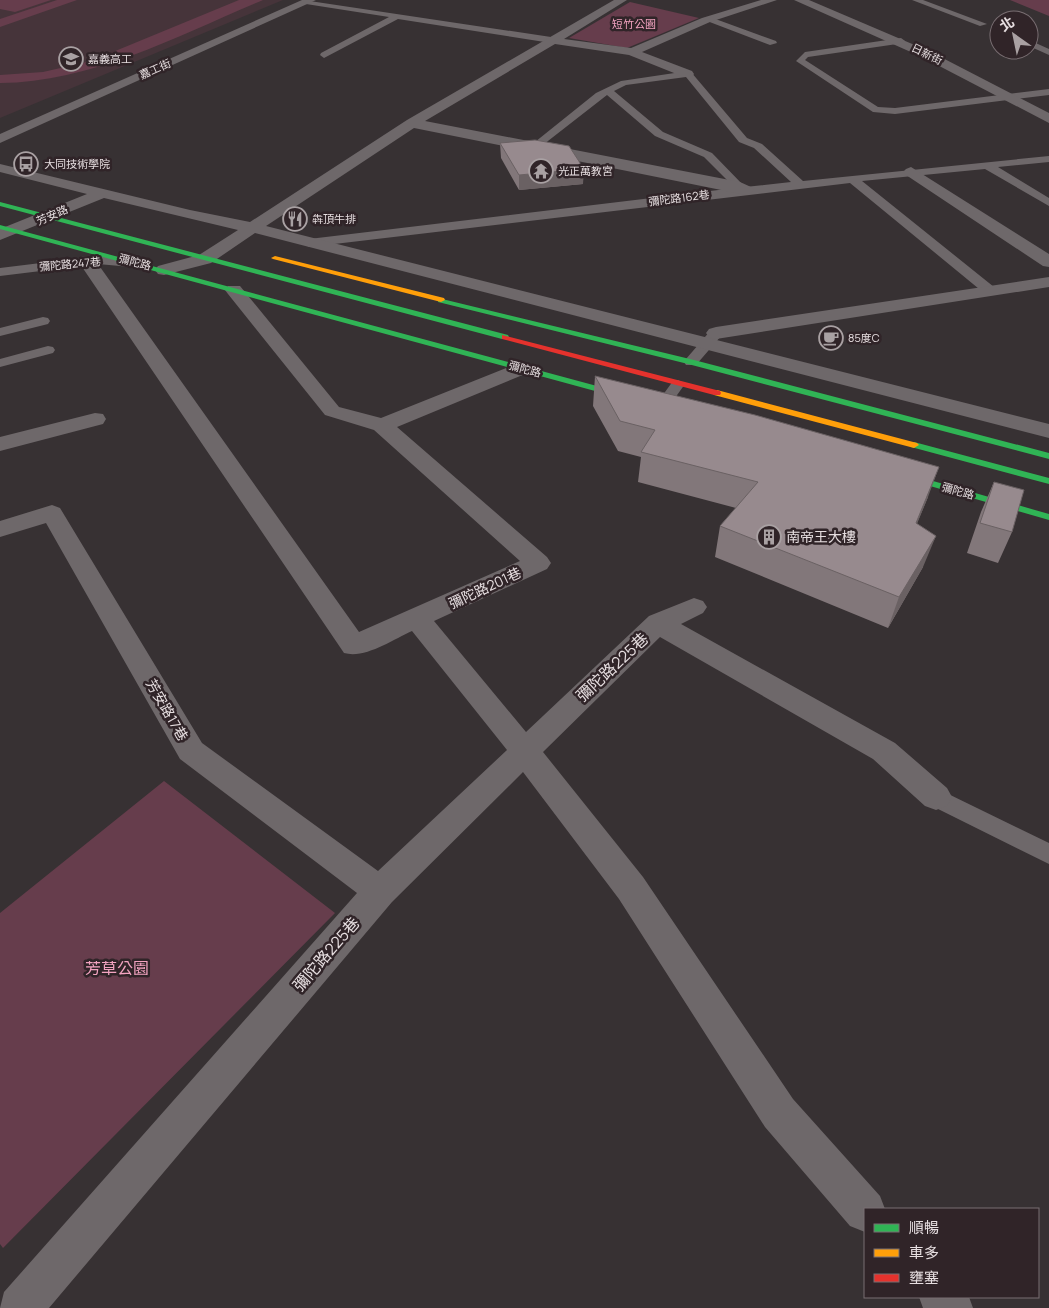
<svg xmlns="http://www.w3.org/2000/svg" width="1049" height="1308" font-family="Manrope,'Noto Sans TC',sans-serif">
<rect width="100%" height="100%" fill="#373133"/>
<!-- built -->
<path fill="#46343a" d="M 0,0 L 283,0 L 0,118 Z"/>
<!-- green -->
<path fill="#663d4c" d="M 0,0 L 51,0 L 15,12 L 0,9 Z
M 57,0 L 77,0 L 0,27 L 0,19 Z
M 239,0 L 263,0 C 179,35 93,82 0,83 L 0,75 L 43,72 L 91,61 Z
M 1010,0 L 1049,0 L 1049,16 Z
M 630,2 L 699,18 L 627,48 L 569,38 Z
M 164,781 L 335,913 L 3,1248 L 0,1244 L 0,913 Z"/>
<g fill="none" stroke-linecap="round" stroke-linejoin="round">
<!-- lane -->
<path fill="#6e686a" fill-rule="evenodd" d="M 303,0 L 551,37 L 555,40 L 551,43 L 398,19 L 324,58 L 320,55 L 321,53 L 389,17 L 306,4 L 302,2 Z
M 912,0 L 923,0 L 987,24 L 980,26 Z
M 710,17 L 776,41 L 777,43 L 770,45 L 707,21 L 706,19 Z
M 901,38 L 905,41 L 904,43 L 808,57 L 805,60 L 878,107 L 895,108 L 1049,89 L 1049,95 L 895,114 L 873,112 L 796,61 L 805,52 Z
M 1029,40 L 1049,49 L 1049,55 L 1029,46 Z
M 688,71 L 691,72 L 747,138 L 762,144 L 803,181 L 1049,156 L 1049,162 L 998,167 L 1049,198 L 1049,206 L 985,169 L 862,181 L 994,287 L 996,290 L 994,293 L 984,293 L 850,183 L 309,247 L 303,243 L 309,239 L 735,188 L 704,157 L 655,136 L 607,95 L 539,148 L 531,148 L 530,146 L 596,93 L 621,81 ZM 686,77 L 739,142 L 754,148 L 791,182 L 745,187 L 712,153 L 663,132 L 614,91 L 626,85 Z
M 98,256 L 131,259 L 137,263 L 131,267 L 98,264 L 0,276 L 0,268 Z
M 43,317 L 48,318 L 50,321 L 48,324 L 0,336 L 0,328 Z
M 716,329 L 723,333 L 721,336 L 696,365 L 686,365 L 684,362 L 686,359 L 711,330 Z
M 48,346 L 53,347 L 55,350 L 53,353 L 0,367 L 0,359 Z
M 678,380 L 685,384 L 667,409 L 657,409 L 654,406 L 657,403 L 673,381 Z
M 936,788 L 1049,843 L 1049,864 L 928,804 L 925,797 L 928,790 Z"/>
<!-- street -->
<path fill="#6e686a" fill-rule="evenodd" d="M 302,0 L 316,0 L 0,143 L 0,134 Z
M 614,0 L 627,0 L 564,39 L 631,48 L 702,18 L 761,0 L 777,0 L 710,22 L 642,52 L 692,71 L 694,74 L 692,77 L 684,77 L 629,55 L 555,44 L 425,121 L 740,182 L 751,187 L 754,190 L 751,193 L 746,195 L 414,128 L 266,226 L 1049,424 L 1049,438 L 255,233 L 211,263 L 164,275 L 158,274 L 155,270 L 158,266 L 199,255 L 238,230 L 104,198 L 0,240 L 0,229 L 87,194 L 0,172 L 0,164 L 190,210 L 250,222 L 407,120 Z
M 794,0 L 809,0 L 931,52 L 1049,113 L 1049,123 L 922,57 Z
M 911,167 L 1049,254 L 1049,267 L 1043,266 L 906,175 L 903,172 L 906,169 Z
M 87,256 L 93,257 L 359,632 L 520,561 L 374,430 L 325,415 L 228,294 L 225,290 L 228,286 L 240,286 L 339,407 L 381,418 L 516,364 L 523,362 L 530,364 L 533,368 L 530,372 L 397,427 L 547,557 L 551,563 L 547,569 L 434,621 L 526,732 L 649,616 L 694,598 L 703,601 L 707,607 L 703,613 L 681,624 L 895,743 L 947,788 L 952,797 L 947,806 L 936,810 L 925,806 L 873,759 L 660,637 L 543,752 L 643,877 L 793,1099 L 880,1196 L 885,1209 L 865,1209 L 865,1232 L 850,1226 L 765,1127 L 619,899 L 523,772 L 392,902 L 49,1308 L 0,1308 L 4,1292 L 357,893 L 180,759 L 46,523 L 0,537 L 0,521 L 52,505 L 60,508 L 202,743 L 378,871 L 507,750 L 412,631 C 392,640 365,659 344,653 L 78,261 L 81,257 Z
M 1049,277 L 1049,287 L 716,339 L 709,337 L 706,333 L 709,329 L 716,327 Z
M 95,413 L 103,414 L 106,419 L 103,424 L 0,451 L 0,437 Z
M 919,1297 L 969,1297 L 973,1308 L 923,1308 Z"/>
<!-- fast -->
<path fill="#30b455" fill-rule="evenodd" d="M 0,202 L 508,335 L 509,337 L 502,339 L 0,206 Z
M 0,225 L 634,396 L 635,398 L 631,401 L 628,400 L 0,229 Z
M 438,298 L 694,360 L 1049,453 L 1049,459 L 688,364 L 438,302 Z
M 914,442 L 1049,478 L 1049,484 L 911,447 L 909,445 Z
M 898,471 L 1049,514 L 1049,520 L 895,476 L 893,474 Z"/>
<!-- slow -->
<path fill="#ff9f0a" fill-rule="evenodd" d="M 275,256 L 444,298 L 445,300 L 441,302 L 273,259 L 271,258 Z
M 717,390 L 917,443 L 919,445 L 914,448 L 714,395 L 713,393 Z"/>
<!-- jam -->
<path fill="#e5322d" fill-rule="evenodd" d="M 502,335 L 720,391 L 721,393 L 720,395 L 714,395 L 502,339 Z"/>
</g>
<!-- wall -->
<path fill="#82777a" d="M 500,143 L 583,184 L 519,190 L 501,158 Z
M 595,376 L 928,497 L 917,523 L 923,567 L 888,628 L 715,557 L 720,526 L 736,508 L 638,482 L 641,457 L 618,451 L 593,406 Z
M 994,482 L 1012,532 L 998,563 L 967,553 L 981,512 Z"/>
<!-- shaded-wall -->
<path fill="#6a6163" d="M 584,169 L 583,184 L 519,190 L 519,175 Z
M 939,467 L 928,497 L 905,553 L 916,523 Z
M 936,536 L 923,567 L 888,628 L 899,597 Z"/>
<!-- building -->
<path fill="#978a8e" stroke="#6a6163" d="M 535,140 L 569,146 L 584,169 L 519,175 L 500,143 Z
M 595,376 L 755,415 L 939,467 L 916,523 L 936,536 L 899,597 L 720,526 L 758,482 L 641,452 L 655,430 L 620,421 Z
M 994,482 L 1024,490 L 1012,532 L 980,523 Z"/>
<!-- icons -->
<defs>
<g id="school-ring" transform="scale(1.25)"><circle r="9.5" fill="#302428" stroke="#a9a1a3" stroke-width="1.5"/><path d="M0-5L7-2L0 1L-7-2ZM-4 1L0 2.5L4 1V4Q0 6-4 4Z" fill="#a9a1a3"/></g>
<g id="bus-ring" transform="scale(1.25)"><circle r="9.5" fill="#302428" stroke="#a9a1a3" stroke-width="1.5"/><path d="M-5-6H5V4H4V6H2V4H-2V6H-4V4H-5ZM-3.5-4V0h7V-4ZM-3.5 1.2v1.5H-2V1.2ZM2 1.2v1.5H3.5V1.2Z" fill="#a9a1a3"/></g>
<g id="temple-ring" transform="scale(1.25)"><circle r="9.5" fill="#302428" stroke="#a9a1a3" stroke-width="1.5"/><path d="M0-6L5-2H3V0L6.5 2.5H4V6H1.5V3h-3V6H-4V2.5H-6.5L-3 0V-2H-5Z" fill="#a9a1a3"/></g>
<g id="restaurant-ring" transform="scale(1.25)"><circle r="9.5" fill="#302428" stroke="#a9a1a3" stroke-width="1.5"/><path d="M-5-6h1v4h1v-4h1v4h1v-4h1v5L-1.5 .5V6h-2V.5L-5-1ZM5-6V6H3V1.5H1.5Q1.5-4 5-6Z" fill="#a9a1a3"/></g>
<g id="cafe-ring" transform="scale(1.25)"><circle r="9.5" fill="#302428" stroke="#a9a1a3" stroke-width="1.5"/><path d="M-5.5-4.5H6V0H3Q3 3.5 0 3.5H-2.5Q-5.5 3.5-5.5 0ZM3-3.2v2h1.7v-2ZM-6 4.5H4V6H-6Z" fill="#a9a1a3"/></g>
<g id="building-ring" transform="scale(1.25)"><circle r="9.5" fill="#302428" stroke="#a9a1a3" stroke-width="1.5"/><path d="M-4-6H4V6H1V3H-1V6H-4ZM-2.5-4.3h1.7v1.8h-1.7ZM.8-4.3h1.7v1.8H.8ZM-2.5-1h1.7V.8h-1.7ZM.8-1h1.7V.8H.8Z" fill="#a9a1a3"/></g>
</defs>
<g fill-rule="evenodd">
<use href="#school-ring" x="71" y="59"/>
<use href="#bus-ring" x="26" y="164"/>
<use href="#temple-ring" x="541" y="171"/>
<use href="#restaurant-ring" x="295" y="219"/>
<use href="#cafe-ring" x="831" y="338"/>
<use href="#building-ring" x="769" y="537"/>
</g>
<g text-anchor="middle" stroke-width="5" stroke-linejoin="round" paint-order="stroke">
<!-- far-park labels -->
<g font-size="11" fill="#f2a3c0" stroke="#302428">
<text x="634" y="28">短竹公園</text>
</g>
<!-- far-street labels -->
<g font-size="11" fill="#e6dee0" stroke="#302428">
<text transform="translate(927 54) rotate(26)" y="4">日新街</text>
<text transform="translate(155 69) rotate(-24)" y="4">嘉工街</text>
<text transform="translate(679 198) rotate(-7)" y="4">彌陀路162巷</text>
<text transform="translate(52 215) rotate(-24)" y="4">芳安路</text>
<text transform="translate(135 262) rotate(15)" y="4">彌陀路</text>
<text transform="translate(70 264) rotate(-5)" y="4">彌陀路247巷</text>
<text transform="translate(525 369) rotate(15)" y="4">彌陀路</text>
<text transform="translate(958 491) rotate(16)" y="4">彌陀路</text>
</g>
<!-- far-poi labels -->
<g font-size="11" fill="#e6dee0" stroke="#302428" text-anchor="start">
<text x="88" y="63">嘉義高工</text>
<text x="44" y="168">大同技術學院</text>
<text x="558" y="175">光正萬教宮</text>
<text x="312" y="223">犇頂牛排</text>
<text x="848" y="342">85度C</text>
</g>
<!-- poi labels -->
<g font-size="14" fill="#e6dee0" stroke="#302428" text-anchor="start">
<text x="786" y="542">南帝王大樓</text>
</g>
<!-- street labels -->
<g font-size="14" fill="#e6dee0" stroke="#302428">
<text transform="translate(485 588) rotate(-25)" y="5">彌陀路201巷</text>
<text transform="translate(167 710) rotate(60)" y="5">芳安路17巷</text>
</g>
<!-- near-street labels -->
<g font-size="16" fill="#e6dee0" stroke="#302428">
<text transform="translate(612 667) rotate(-43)" y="6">彌陀路225巷</text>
<text transform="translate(326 954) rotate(-49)" y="6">彌陀路225巷</text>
</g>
<!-- near-park labels -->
<g font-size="16" fill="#f2a3c0" stroke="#302428">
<text x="117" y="974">芳草公園</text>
</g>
</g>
<!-- legend -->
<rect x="864" y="1208" width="175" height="90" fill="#302428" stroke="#796e72"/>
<rect x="874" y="1224" width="25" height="8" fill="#30b455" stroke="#796e72"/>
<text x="909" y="1233" font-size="15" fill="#e6dee0">順暢</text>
<rect x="874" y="1249" width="25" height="8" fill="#ff9f0a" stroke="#796e72"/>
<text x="909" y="1258" font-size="15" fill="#e6dee0">車多</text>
<rect x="874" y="1274" width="25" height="8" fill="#e5322d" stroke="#796e72"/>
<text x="909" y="1283" font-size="15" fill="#e6dee0">壅塞</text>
<!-- north arrow -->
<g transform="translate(1014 35) rotate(327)"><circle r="24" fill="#302428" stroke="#796e72"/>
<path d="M0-4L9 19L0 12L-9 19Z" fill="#a9a1a3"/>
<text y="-8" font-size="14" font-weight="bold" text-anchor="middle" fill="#e6dee0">北</text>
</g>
</svg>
